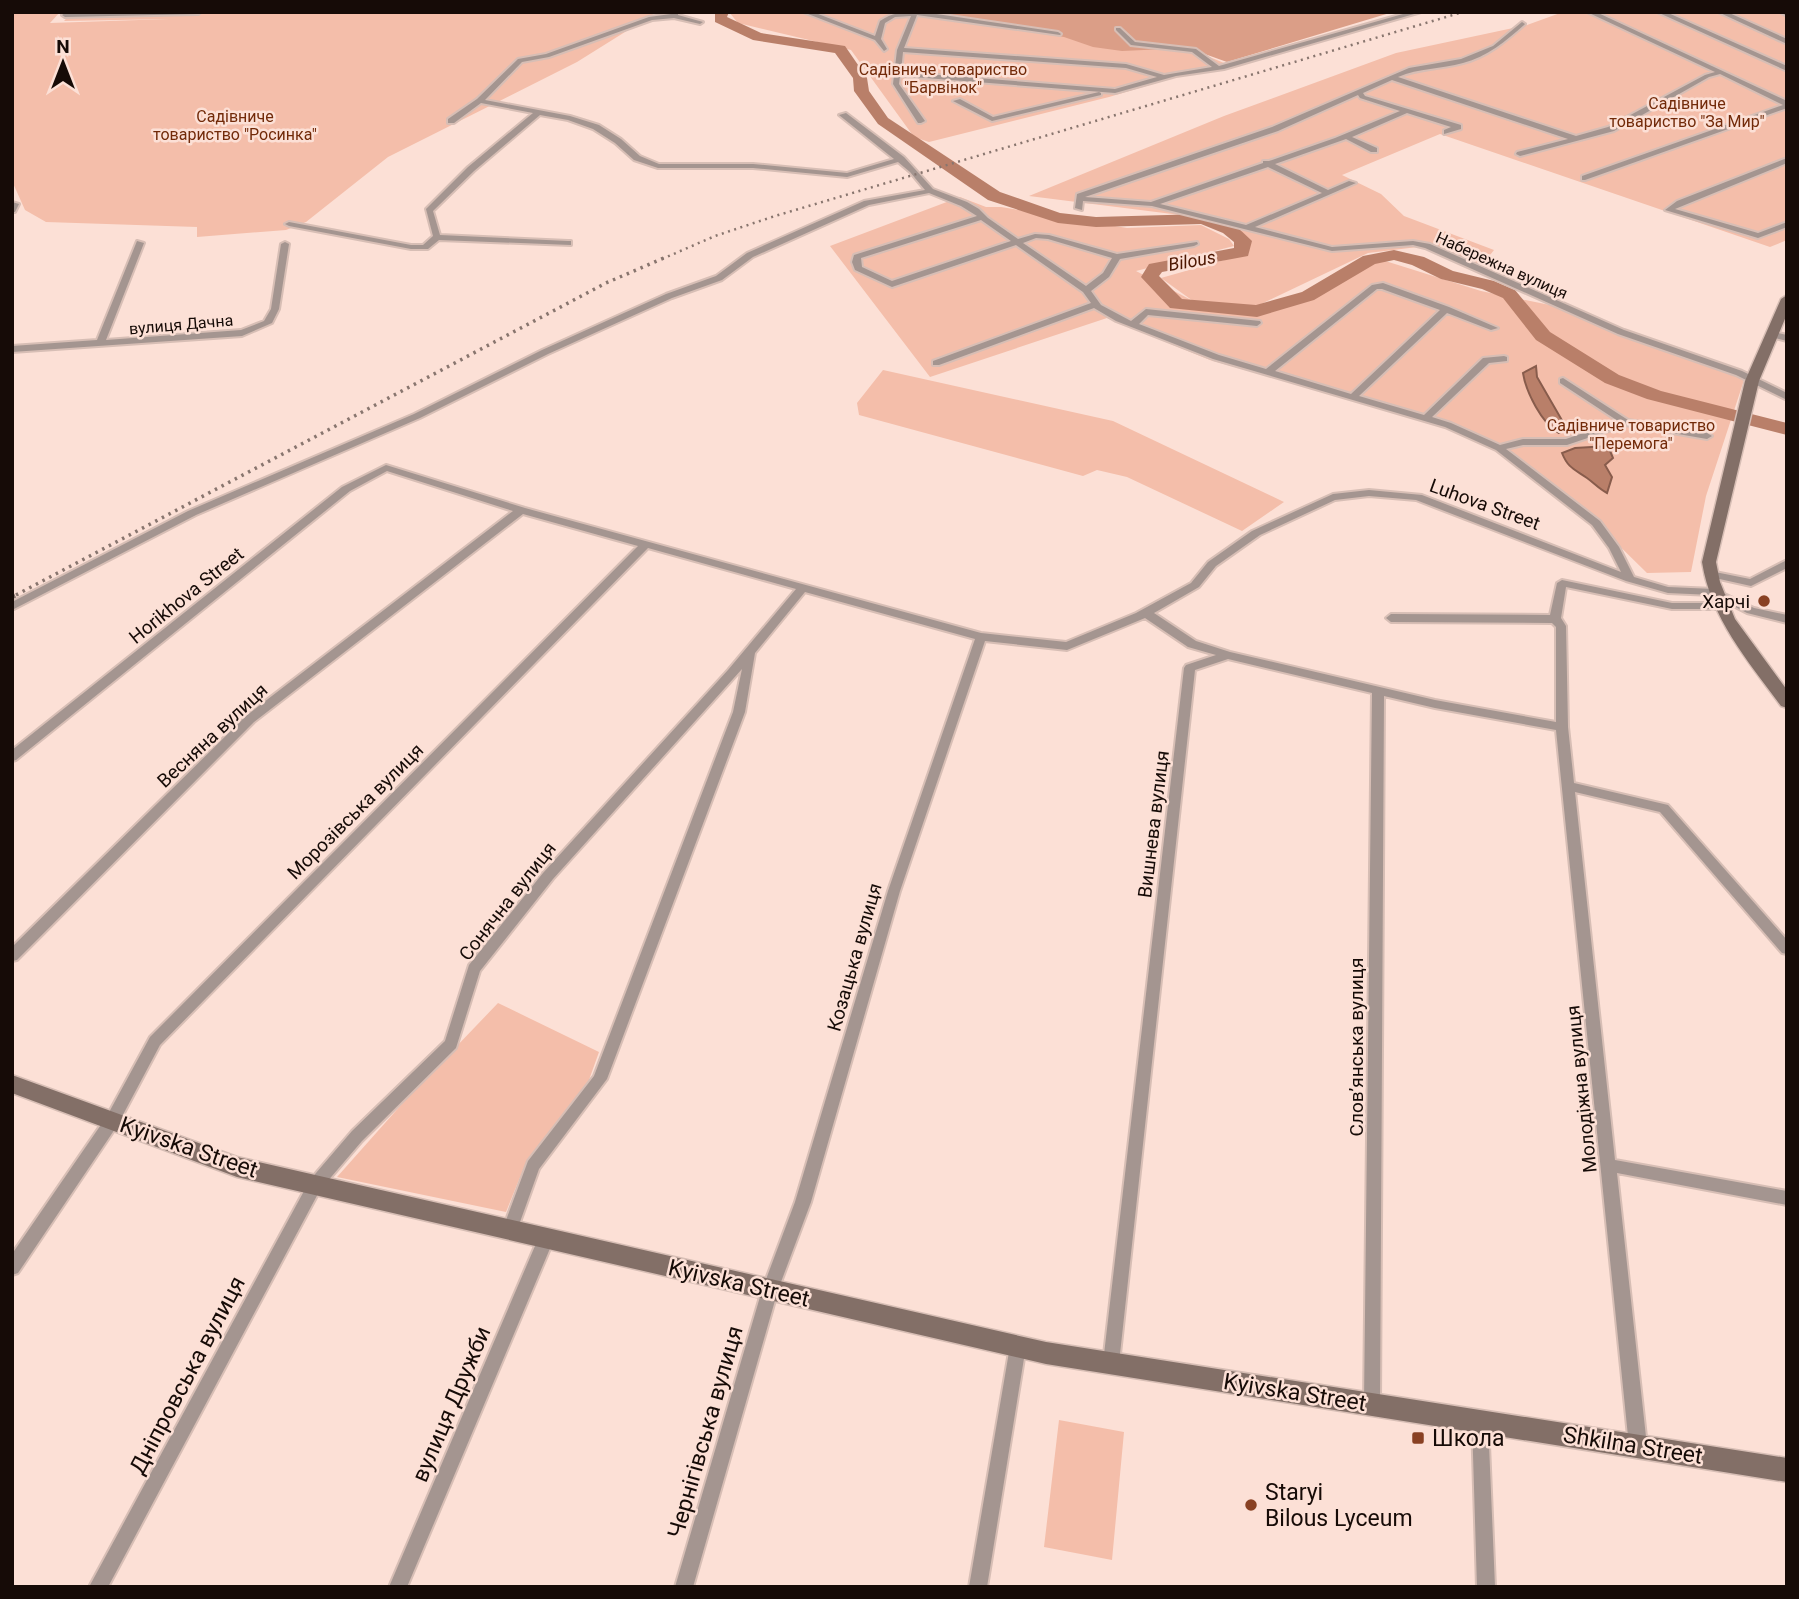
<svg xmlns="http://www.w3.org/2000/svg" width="1799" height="1599" font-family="Roboto,sans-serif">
<rect width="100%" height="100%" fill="#fce0d6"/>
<!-- green -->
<path fill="#f4beaa" d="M 12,12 L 60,12 L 50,23 L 169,19 L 64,21 L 72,12 L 657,12 L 577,62 L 388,157 L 306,222 L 286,230 L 197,237 L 197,227 L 46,222 L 25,210 L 12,181 Z
M 729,12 L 930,12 L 1188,48 L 1224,63 L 1109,97 L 929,142 L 914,137 L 851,50 L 738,23 Z
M 1563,12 L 1787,12 L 1787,240 L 1770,247 L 1440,134 L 1342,175 L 1381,194 L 1404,216 L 1494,250 L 1479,269 L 1426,246 L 1368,253 L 1257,306 L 1196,302 L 1207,309 L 1248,312 L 1277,310 L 1379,259 L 1481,291 L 1550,305 L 1645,344 L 1745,377 L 1706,496 L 1691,572 L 1647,573 L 1596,523 L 1546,480 L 1476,435 L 1210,360 L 1107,318 L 930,377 L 830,246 L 960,197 L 986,207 L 1001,207 L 1127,228 L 1201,225 L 1229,239 L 1234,246 L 1136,271 L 1193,301 L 1161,278 L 1249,253 L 1241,230 L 1204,218 L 1029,196 L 1224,116 L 1396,53 L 1527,25 Z
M 883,370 L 1113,421 L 1284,502 L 1242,531 L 1127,477 L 1097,470 L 1083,476 L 859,415 L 857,403 Z
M 498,1003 L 599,1052 L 589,1080 L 527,1160 L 506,1212 L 337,1177 L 409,1096 Z
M 1059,1420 L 1124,1432 L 1112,1560 L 1044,1547 Z"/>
<!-- forest -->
<path fill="#db9e87" d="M 908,12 L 1393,12 L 1227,62 L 1188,48 L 1122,51 L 1093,47 L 1064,37 Z"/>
<!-- water -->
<path fill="#b97f69" stroke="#885c4c" stroke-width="2" d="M 1536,366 L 1537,377 L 1567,429 L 1559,433 C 1542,424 1526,392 1523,373 Z
M 1608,446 L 1613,458 L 1605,465 L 1612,477 L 1607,493 C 1599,489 1594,483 1587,478 C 1574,469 1568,468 1562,453 L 1575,448 Z"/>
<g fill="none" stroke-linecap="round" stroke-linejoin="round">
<!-- river -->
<path fill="#b97f69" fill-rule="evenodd" d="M 715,12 L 729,12 L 727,17 L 761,33 L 845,46 L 867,78 L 869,91 L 888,118 L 1000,192 L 1060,213 L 1096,217 L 1203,214 L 1235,225 L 1252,241 L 1248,256 L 1162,272 L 1159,276 L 1182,299 L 1256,305 L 1302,292 L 1363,256 L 1394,250 L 1424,257 L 1453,271 L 1494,281 L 1515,290 L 1550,332 L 1619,375 L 1661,391 L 1787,423 L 1787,435 L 1647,399 L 1605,383 L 1536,340 L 1503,298 L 1482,289 L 1441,279 L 1412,265 L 1394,260 L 1375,264 L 1314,300 L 1257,317 L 1170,308 L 1141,277 L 1149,264 L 1234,248 L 1234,242 L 1223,233 L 1201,224 L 1096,227 L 1058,223 L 988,200 L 878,124 L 854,91 L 853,78 L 835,53 L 753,40 L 715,22 Z"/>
<!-- minor casing -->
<g stroke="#d7beb5" stroke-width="4">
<path id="minor" d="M 101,12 L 201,12 L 198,14 L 65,17 L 62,15 L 65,13 Z
M 672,12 L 678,12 L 678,15 L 703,22 L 700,24 L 674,18 L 652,20 L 549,57 L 522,62 L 485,100 L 570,116 L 599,125 L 621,139 L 640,156 L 659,164 L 753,164 L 847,173 L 894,159 L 839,115 L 846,113 L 904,157 L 933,189 L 967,202 L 979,209 L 988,218 L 1018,239 L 1035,234 L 1049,235 L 1117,254 L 1197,242 L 1198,244 L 1194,246 L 1120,259 L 1109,277 L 1091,291 L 1101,305 L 1131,321 L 1146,309 L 1260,321 L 1261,323 L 1257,326 L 1148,315 L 1139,324 L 1219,355 L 1266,369 L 1372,285 L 1383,283 L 1449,307 L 1498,328 L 1491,330 L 1447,313 L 1359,396 L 1424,415 L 1483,358 L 1504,356 L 1507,357 L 1507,361 L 1489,363 L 1432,417 L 1451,423 L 1500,445 L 1523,439 L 1566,439 L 1618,421 L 1560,383 L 1560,379 L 1563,378 L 1628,420 L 1707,433 L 1712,436 L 1707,439 L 1626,425 L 1567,445 L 1523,445 L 1506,449 L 1600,521 L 1619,547 L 1634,577 L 1668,587 L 1714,589 L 1754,608 L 1787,615 L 1787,623 L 1747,613 L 1712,595 L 1668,593 L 1626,581 L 1416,500 L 1369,496 L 1335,500 L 1260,535 L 1216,566 L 1199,587 L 1154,613 L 1196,641 L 1230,652 L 1435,700 L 1556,722 L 1556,627 L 1552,623 L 1391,622 L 1386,618 L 1391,614 L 1550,615 L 1557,583 L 1562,580 L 1672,603 L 1720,603 L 1725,606 L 1720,609 L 1672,609 L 1566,587 L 1561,618 L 1566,626 L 1568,727 L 1574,783 L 1668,805 L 1787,940 L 1787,954 L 1782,953 L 1660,812 L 1575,792 L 1615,1160 L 1787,1191 L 1787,1205 L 1617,1173 L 1647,1446 L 1644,1452 L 1638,1455 L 1632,1452 L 1629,1446 L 1556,730 L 1435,708 L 1384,696 L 1380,1404 L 1378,1410 L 1372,1412 L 1366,1410 L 1364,1404 L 1372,693 L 1228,659 L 1195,670 L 1119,1363 L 1117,1369 L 1111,1371 L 1105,1369 L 1103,1363 L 1184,668 L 1186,665 L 1216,655 L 1188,647 L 1145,618 L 1067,650 L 985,641 L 900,891 L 811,1202 L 778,1290 L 693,1587 L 675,1587 L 762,1290 L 795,1202 L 888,891 L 975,639 L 805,592 L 755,653 L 745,712 L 607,1079 L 539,1169 L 515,1236 L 510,1238 L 505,1236 L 502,1231 L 528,1161 L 594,1076 L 733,712 L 742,669 L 553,879 L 480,971 L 456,1048 L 362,1141 L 320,1190 L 108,1587 L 89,1587 L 310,1180 L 352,1131 L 445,1041 L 469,965 L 543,873 L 728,670 L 796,589 L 648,548 L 160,1045 L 117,1126 L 18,1273 L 12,1275 L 12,1254 L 107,1116 L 150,1037 L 638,546 L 523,514 L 254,722 L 17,960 L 12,961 L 12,947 L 246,716 L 513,511 L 387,471 L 350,491 L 16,760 L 12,761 L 12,750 L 342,487 L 386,465 L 525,508 L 981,633 L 1066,642 L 1136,613 L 1191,583 L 1208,562 L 1252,531 L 1333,494 L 1369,490 L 1422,495 L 1621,572 L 1609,548 L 1592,525 L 1496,450 L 1445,427 L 1213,359 L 1116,321 L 1094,308 L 939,365 L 933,365 L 933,361 L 1091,303 L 1083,292 L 1016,245 L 892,287 L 855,270 L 852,262 L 854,255 L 977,216 L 961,206 L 929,193 L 869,205 L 753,257 L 722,280 L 672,298 L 548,354 L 420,418 L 196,515 L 12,610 L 12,602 L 188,511 L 414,414 L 542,350 L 666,294 L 716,276 L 747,253 L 864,201 L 925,190 L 910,172 L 898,162 L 847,177 L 753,168 L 658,168 L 634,160 L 615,143 L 593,129 L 568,120 L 540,115 L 474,171 L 433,211 L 440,235 L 568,241 L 571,241 L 571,245 L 439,240 L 428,249 L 411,249 L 289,226 L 285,224 L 289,222 L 411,245 L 423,245 L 433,236 L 426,209 L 468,167 L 533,113 L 481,103 L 454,123 L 448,123 L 448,119 L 477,99 L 518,59 L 546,54 L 649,17 L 671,14 ZM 981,220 L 1011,241 L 892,281 L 862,267 L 861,258 ZM 1036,238 L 1048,239 L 1112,258 L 1103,273 L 1086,286 L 1023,243 ZM 1377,289 L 1382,289 L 1440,310 L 1351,394 L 1275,371 Z
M 803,12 L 813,12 L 875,36 L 880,21 C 895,11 905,12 923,12 L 1058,32 L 1061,34 L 1060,35 L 917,15 L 904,48 L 1126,64 L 1164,75 L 1212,67 L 1192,52 L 1131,45 L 1116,30 L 1116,28 L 1120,28 L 1135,42 L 1196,49 L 1219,66 L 1410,12 L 1421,12 L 1224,69 L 1176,76 L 1115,93 L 900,76 L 899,84 L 925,121 L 921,123 L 918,123 L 893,84 L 897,50 L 911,16 L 895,17 L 885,23 L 881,39 L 887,49 L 884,51 L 875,40 ZM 903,52 L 1126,68 L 1157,77 L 1115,89 L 901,72 Z
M 1587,12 L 1596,12 L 1787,101 L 1787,108 L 1585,180 L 1582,180 L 1582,176 L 1783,105 L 1720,74 L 1709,77 L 1614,131 L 1520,156 L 1516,154 L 1517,152 L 1568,139 L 1392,80 L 1363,93 L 1365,96 L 1461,125 L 1461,129 L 1444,134 L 1444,130 L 1451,127 L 1407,113 L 1352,137 L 1377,148 L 1377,152 L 1371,152 L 1346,139 L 1275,164 L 1328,190 L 1349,181 L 1356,183 L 1255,227 L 1332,247 L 1413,241 L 1430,244 L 1624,330 L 1742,371 L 1787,393 L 1787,400 L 1736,375 L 1618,334 L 1425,248 L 1413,245 L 1332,251 L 1152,206 L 1083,201 L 1082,210 L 1075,208 L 1077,194 L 1272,127 L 1409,68 L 1461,59 L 1493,46 L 1522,22 L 1525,24 L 1524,25 C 1506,41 1487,57 1463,63 C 1441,69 1419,68 1398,77 L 1576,136 L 1608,127 L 1705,75 L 1715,72 ZM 1358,95 L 1360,98 L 1400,111 L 1335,138 L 1269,161 L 1263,161 L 1263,163 L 1151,202 L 1085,197 L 1278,131 ZM 1268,167 L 1322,193 L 1246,225 L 1160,204 Z
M 1657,12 L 1666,12 L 1787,66 L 1787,71 Z
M 1718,12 L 1727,12 L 1787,39 L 1787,44 Z
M 1780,12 L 1787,12 L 1787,16 Z
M 1099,92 L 1101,93 L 1101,95 L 992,121 L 953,101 L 960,99 L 993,117 Z
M 1787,158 L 1787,163 L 1675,209 L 1758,233 L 1787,222 L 1787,227 L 1758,238 L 1665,210 L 1677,201 Z
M 12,202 L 19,204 L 15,212 L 12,212 Z
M 137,241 L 144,243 L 106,340 L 241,330 L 264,321 L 271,309 L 281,244 L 285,242 L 289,244 L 279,309 L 272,323 L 242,336 L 12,352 L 12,346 L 97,340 Z
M 1774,332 L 1787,335 L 1787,341 L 1771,337 L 1770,335 Z
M 1787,560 L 1787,568 L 1751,586 L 1706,576 L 1705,574 L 1710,571 L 1750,579 Z
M 546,1232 L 551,1234 L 554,1239 L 407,1587 L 389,1587 L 538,1239 L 541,1234 Z
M 1018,1338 L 1024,1340 L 1026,1346 L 987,1587 L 969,1587 L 1010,1346 L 1012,1340 Z
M 1480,1413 L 1486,1415 L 1488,1421 L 1495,1587 L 1477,1587 L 1472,1421 L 1474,1415 Z"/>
</g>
<!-- secondary casing -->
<g stroke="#d7beb5" stroke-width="3">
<path id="secondary" d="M 1787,295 L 1787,314 L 1759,381 L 1716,562 L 1720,582 L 1735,619 L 1787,690 L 1787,708 L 1781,706 C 1748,661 1711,619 1702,562 L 1745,381 L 1781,299 Z
M 12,1075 L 237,1157 L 1046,1342 L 1787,1458 L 1787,1482 L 1046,1364 L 237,1177 L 12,1093 Z"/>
</g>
<!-- minor -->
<use href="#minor" fill="#a49590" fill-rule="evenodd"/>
<!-- secondary -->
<use href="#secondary" fill="#836f67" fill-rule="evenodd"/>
<!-- rail-far2 -->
<path stroke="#88756e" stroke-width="2.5" stroke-dasharray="2 4.5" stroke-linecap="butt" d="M 662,259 L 715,236 L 775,216 L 1463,12"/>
<!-- rail-far1 -->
<path stroke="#88756e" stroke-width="3.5" stroke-dasharray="2.5 5" stroke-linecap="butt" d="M 16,595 L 606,283 L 666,257"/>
<!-- rail -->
<path stroke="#88756e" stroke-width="4.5" stroke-dasharray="3.5 7" stroke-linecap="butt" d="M 12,597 L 20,593"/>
</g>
<!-- markers -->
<g fill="#894123" stroke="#fce0d6" stroke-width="2.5">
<circle cx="1764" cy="601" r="7"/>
<rect x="1411" y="1431" width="14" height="14" rx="3.5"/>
<circle cx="1251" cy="1505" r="7"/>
</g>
<g text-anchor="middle" stroke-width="5" stroke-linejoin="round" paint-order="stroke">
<!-- far-park labels -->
<g font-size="16" fill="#722a09" stroke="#fce0d6">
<text x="943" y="75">Садівниче товариство<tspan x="943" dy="18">"Барвінок"</tspan></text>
<text x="1687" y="109">Садівниче<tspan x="1687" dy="18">товариство "За Мир"</tspan></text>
<text x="235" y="122">Садівниче<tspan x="235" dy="18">товариство "Росинка"</tspan></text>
<text x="1631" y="431">Садівниче товариство<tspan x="1631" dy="18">"Перемога"</tspan></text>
</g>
<!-- far-street labels -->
<g font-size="16" fill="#160b07" stroke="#fce0d6">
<text transform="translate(1502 265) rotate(24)" y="6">Набережна вулиця</text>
<text transform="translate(181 324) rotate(-5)" y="6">вулиця Дачна</text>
</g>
<!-- far-water labels -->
<g font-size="18" font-style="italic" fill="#4c1600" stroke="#fce0d6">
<text transform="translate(1192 261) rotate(-10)" y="6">Bilous</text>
</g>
<!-- street labels -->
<g font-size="19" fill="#160b07" stroke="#fce0d6">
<text transform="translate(1485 504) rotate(20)" y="7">Luhova Street</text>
<text transform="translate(186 595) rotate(-39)" y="7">Horikhova Street</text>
<text transform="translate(212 735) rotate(-43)" y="7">Весняна вулиця</text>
<text transform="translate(355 811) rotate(-45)" y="7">Морозівська вулиця</text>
<text transform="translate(1153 824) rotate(-83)" y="7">Вишнева вулиця</text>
<text transform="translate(507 901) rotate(-52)" y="7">Сонячна вулиця</text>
<text transform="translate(854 957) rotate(-74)" y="7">Козацька вулиця</text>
<text transform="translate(1356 1047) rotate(-90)" y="7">Словʼянська вулиця</text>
<text transform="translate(1581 1089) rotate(-96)" y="7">Молодіжна вулиця</text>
</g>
<!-- poi labels -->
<g font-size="19" fill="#160b07" stroke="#fce0d6" text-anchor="end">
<text x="1750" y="608">Харчі</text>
</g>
<!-- near-street labels -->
<g font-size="23" fill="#160b07" stroke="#fce0d6">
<text transform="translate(189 1147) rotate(19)" y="8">Kyivska Street</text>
<text transform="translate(739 1283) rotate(13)" y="8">Kyivska Street</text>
<text transform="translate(187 1375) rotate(-62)" y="8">Дніпровська вулиця</text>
<text transform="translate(1295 1392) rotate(9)" y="8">Kyivska Street</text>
<text transform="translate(451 1404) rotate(-67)" y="8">вулиця Дружби</text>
<text transform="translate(705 1432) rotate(-74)" y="8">Чернігівська вулиця</text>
<text transform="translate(1633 1445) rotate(9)" y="8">Shkilna Street</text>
</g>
<!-- near-poi labels -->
<g font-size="23" fill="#160b07" stroke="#fce0d6" text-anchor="start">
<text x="1432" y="1446">Школа</text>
<text x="1265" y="1500">Staryi<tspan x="1265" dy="26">Bilous Lyceum</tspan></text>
</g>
</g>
<!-- border -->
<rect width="1799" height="1599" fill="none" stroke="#160b07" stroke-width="28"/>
<!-- north arrow -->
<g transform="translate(63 63)" stroke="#fce0d6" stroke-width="5" paint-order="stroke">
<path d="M0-5L12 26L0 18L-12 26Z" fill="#160b07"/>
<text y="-10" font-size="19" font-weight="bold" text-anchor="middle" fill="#160b07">N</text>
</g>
</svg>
